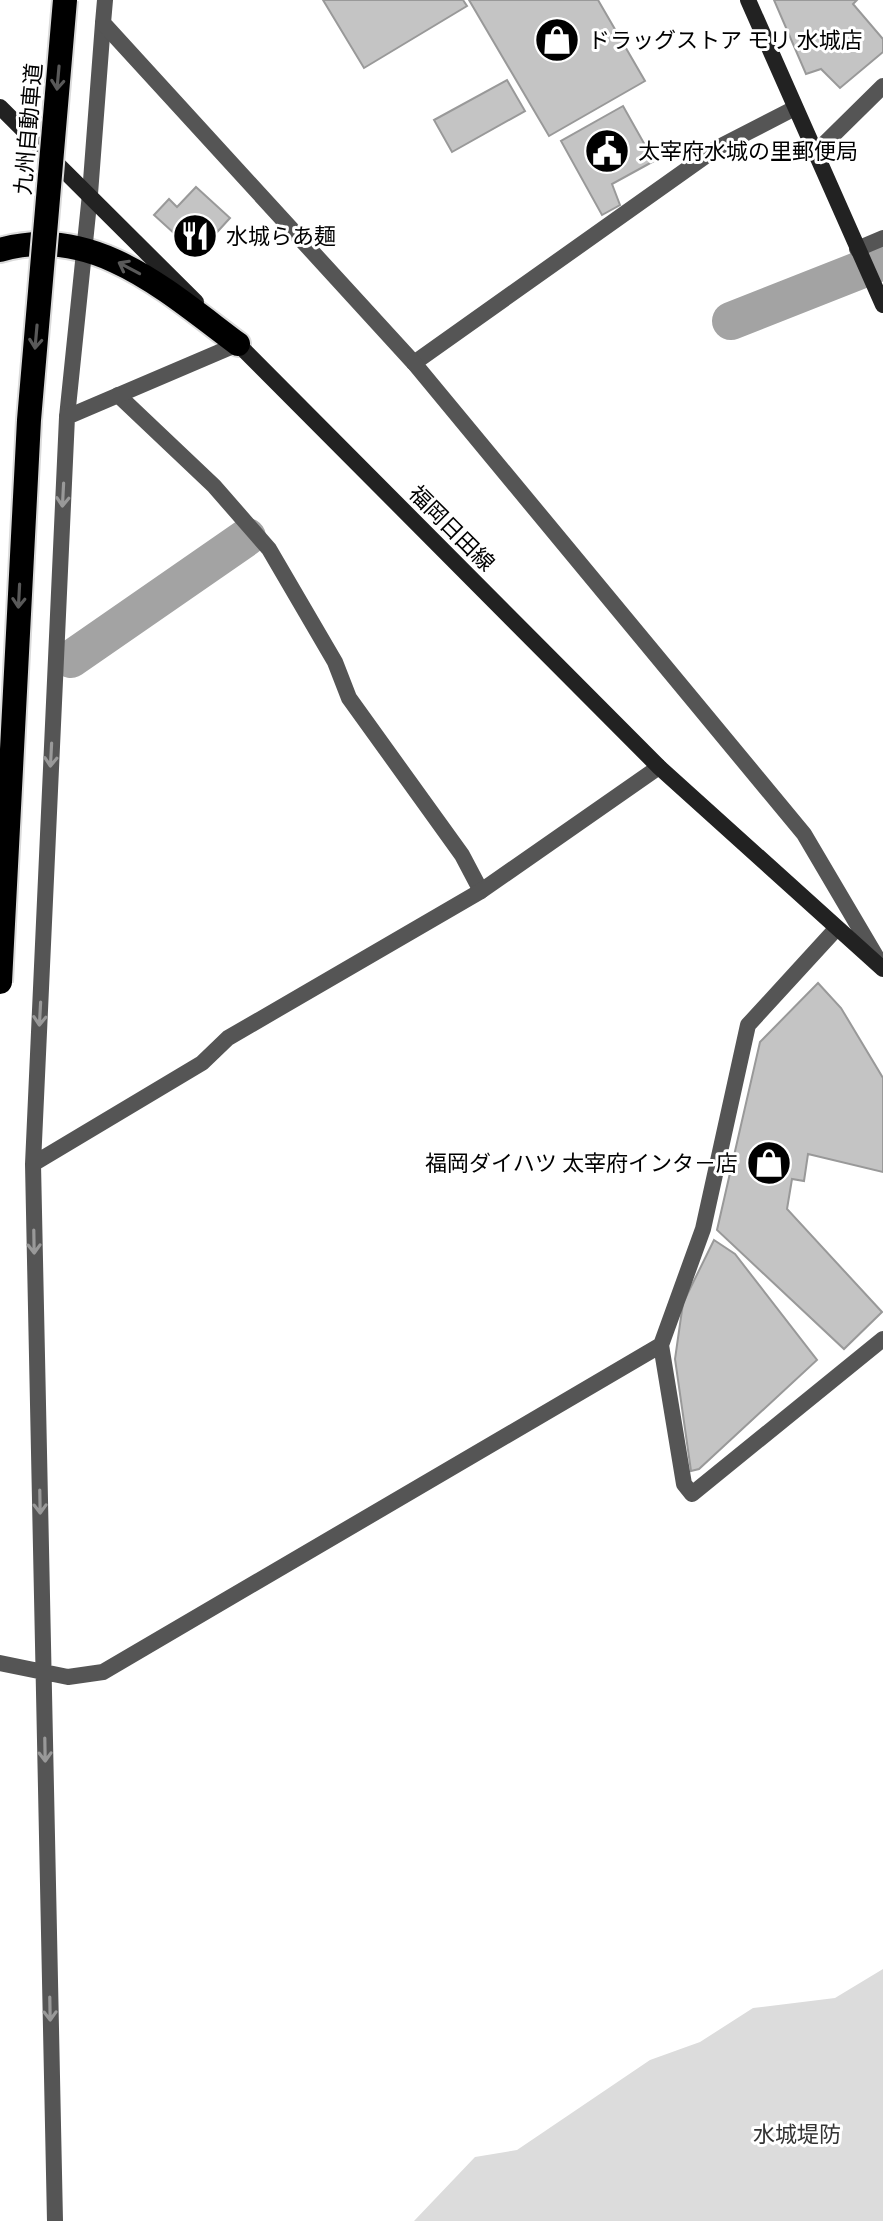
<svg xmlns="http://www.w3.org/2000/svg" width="883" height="2221" font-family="'Public Sans','Noto Sans JP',sans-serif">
<rect width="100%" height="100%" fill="#fff"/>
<!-- green -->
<path fill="#dcdcdc" d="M 883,1969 L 883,2221 L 414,2221 L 475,2157 L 517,2150 L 650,2060 L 700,2042 L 753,2008 L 835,1998 Z"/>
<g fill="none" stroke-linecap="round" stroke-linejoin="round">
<!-- canal -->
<path stroke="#a3a3a3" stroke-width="38" d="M 731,321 L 883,261
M 71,659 L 247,537"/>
</g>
<!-- building -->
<path fill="#c4c4c4" stroke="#999" stroke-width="2" d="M 323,0 L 463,0 L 467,6 L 364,68 Z
M 469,0 L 598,0 L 645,81 L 549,136 Z
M 774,0 L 857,0 L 853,4 L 883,39 L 883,52 L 840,88 L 821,69 L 806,74 Z
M 507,80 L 525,111 L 452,152 L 434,120 Z
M 623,106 L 654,161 L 612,184 L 620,205 L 602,215 L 561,141 Z
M 196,187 L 230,218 L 197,254 L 154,215 L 169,199 L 177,207 Z
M 818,983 L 841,1008 L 883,1078 L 883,1172 L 808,1154 L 804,1181 L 792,1179 L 787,1209 L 882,1312 L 844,1349 L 717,1230 L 760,1042 Z
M 714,1240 L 735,1254 L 817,1360 L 699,1469 L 691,1471 L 675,1359 L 683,1303 Z"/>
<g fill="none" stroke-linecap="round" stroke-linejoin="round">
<!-- highway casing -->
<g stroke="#dbdbdb" stroke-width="28">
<path id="highway" d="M 0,250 C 94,223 168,292 238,344"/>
</g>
<!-- lane -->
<path stroke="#555" stroke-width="16" d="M 857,249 L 883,238
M 414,363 L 717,148 L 795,108
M 118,395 L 214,486 L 269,549 L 335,662 L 349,698 L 462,855 L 481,891
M 67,417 L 90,194 L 103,23"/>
<!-- street -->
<path stroke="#555" stroke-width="16" d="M 105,0 L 103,23 L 414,363 L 804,834 L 880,963
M 815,153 L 883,86
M 33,1164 L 202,1063 L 228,1038 L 481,891 L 659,767
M 661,1345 L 684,1484 L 692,1494 L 883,1339
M 0,1663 L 68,1677 L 103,1672 L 661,1345 L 703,1229 L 748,1025 L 836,929
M 55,2221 L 33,1164 L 67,417 L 238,344"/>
<!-- secondary -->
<path stroke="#222" stroke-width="16" d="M 748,0 L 883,305
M 0,107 L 196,302
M 232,338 L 659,767 L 883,969"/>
<!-- highway -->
<use href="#highway" stroke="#000" stroke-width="24"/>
<!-- highway-bridge casing -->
<g stroke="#dbdbdb" stroke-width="28" stroke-linecap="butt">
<path id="highway-bridge" d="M 0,982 L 29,420 L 65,0"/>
</g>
<!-- highway-bridge -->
<use href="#highway-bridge" stroke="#000" stroke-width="24"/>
</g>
<!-- one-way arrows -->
<defs><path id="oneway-shaft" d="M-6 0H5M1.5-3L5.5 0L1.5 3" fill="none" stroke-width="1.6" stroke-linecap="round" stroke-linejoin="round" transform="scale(2)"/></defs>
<g stroke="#595959">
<use href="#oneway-shaft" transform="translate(58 78) rotate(95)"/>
<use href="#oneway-shaft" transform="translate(129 268) rotate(-152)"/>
<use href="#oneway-shaft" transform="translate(36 337) rotate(95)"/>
<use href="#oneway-shaft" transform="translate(19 596) rotate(93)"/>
</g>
<g stroke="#999">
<use href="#oneway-shaft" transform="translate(63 495) rotate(93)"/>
<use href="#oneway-shaft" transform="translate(51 755) rotate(93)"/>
<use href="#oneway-shaft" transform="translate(40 1014) rotate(93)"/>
<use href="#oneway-shaft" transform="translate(34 1242) rotate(89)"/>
<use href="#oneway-shaft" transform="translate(40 1502) rotate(89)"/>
<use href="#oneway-shaft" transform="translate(45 1750) rotate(89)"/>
<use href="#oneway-shaft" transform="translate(50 2009) rotate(89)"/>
</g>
<!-- icons -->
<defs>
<g id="shop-disc" transform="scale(2.3)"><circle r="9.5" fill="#000" stroke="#fff"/><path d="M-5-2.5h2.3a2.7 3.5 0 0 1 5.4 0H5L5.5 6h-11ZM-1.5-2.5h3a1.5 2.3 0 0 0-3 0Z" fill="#fff"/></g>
<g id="civic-disc" transform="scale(2.3)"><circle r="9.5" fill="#000" stroke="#fff"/><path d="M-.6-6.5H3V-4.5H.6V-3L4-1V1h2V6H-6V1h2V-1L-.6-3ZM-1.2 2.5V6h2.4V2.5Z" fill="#fff"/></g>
<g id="restaurant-disc" transform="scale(2.3)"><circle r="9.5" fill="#000" stroke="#fff"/><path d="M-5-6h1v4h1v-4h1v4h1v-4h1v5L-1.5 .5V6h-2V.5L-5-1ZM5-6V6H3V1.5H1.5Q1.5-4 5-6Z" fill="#fff"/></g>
</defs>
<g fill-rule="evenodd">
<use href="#shop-disc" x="557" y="40"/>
<use href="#civic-disc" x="607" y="151"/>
<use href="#restaurant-disc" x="195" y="236"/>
<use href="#shop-disc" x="769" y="1163"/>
</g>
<g text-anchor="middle" stroke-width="6" stroke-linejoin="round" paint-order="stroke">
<!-- poi labels -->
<g font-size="22" fill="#000" stroke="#fff" text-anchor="start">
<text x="588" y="48">ドラッグストア モリ 水城店</text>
<text x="638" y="159">太宰府水城の里郵便局</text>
<text x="226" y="244">水城らあ麺</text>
<text x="738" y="1171" text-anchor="end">福岡ダイハツ 太宰府インタ－店</text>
</g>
<!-- street labels -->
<g font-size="22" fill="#000" stroke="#fff">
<text transform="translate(28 129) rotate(-85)" y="8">九州自動車道</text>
<text transform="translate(452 528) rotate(45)" y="8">福岡日田線</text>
</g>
<!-- park labels -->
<g font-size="22" fill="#333" stroke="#fff">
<text x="797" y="2142">水城堤防</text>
</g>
</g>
</svg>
